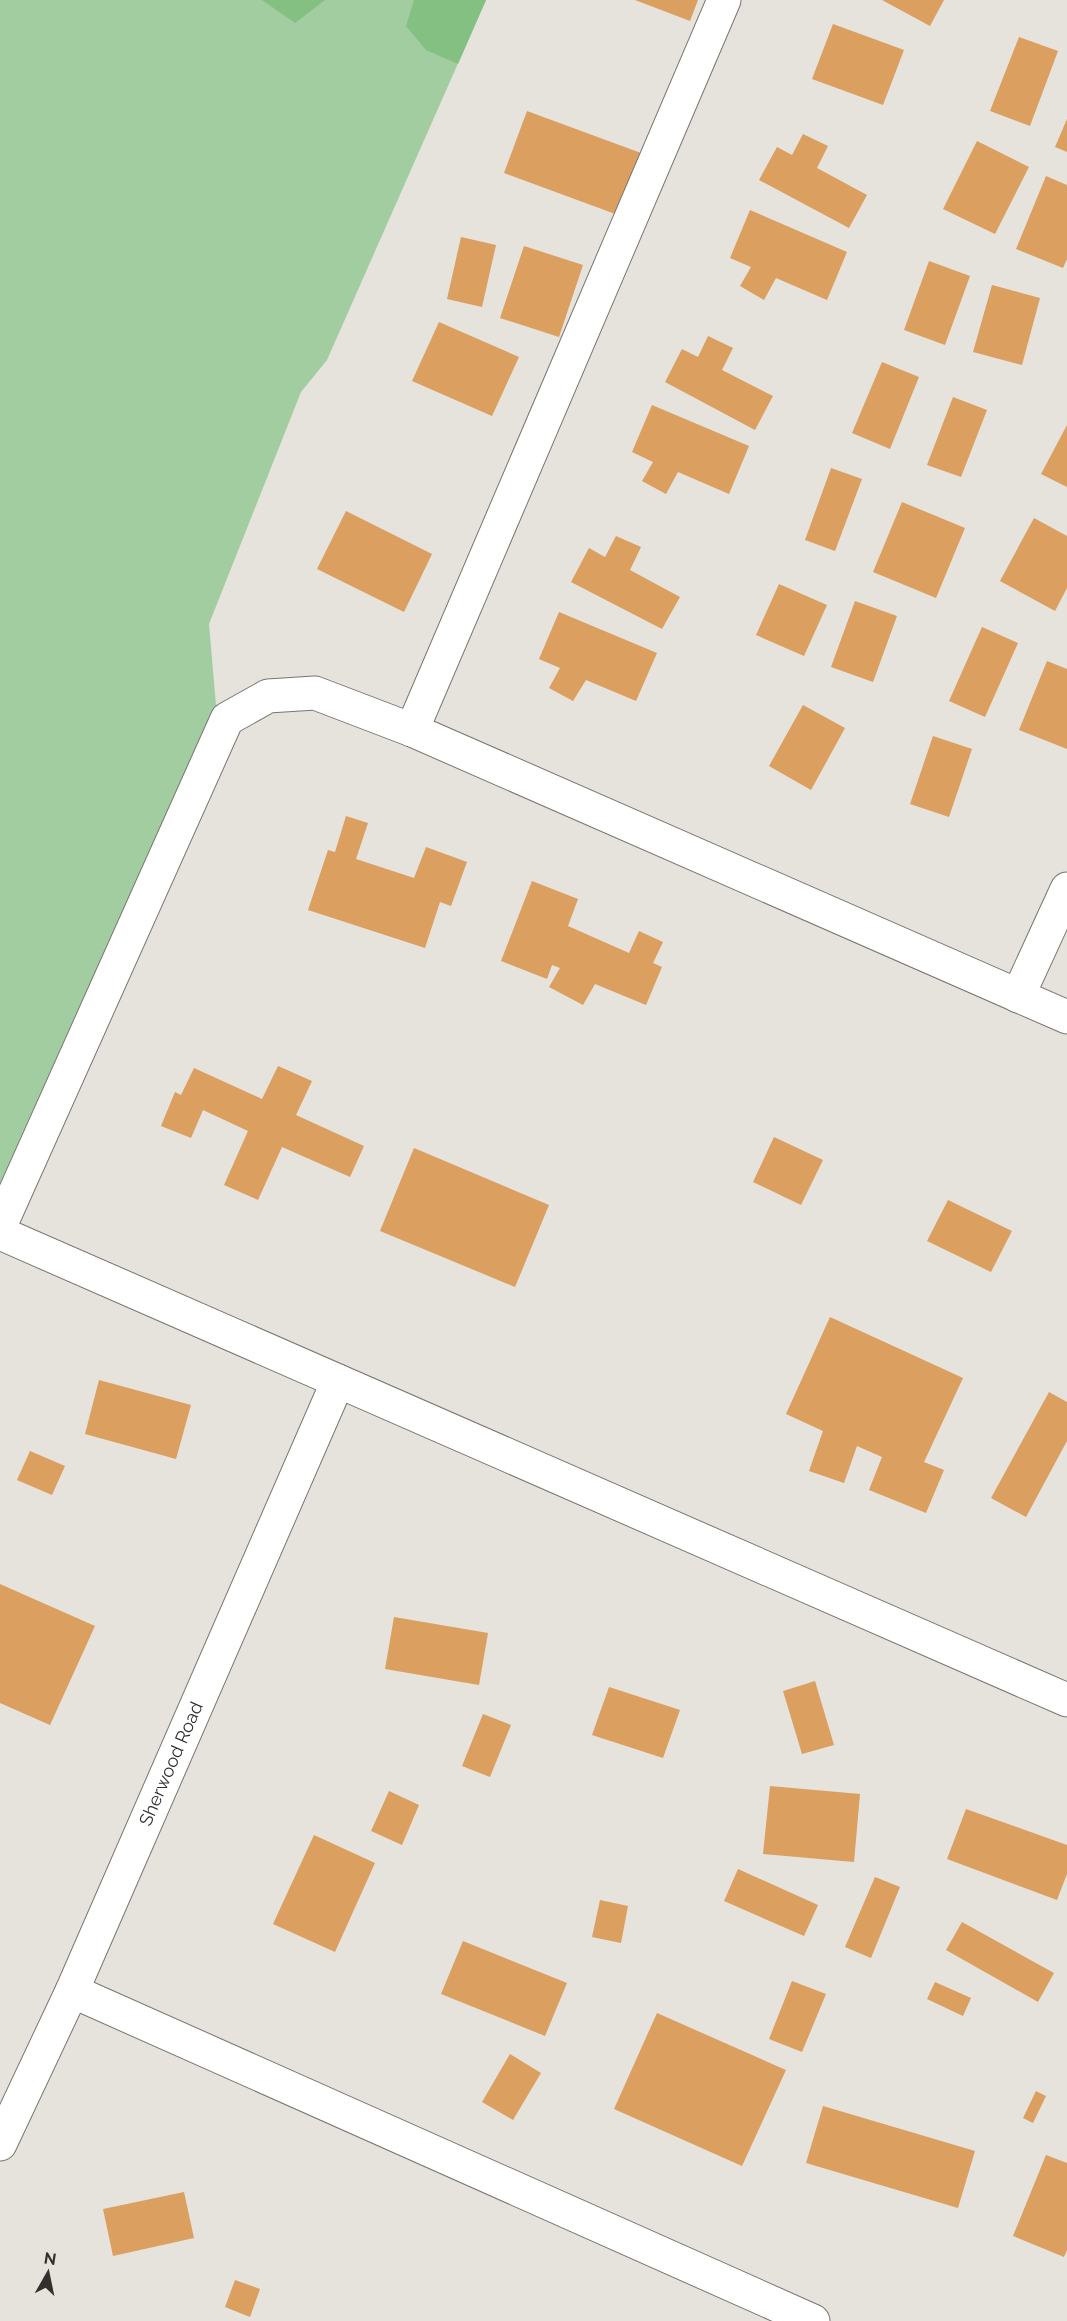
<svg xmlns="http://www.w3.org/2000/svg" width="1067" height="2321" font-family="Raleway,sans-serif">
<rect width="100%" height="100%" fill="#e6e2dc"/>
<!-- green -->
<path fill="#a2cda1" d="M 0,0 L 486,0 L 327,360 L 301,392 L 209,624 L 217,717 L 0,1189 Z"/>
<!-- forest -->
<path fill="#83c082" d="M 262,0 L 325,0 L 295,23 Z
M 414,0 L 486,0 L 458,64 L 426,50 L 406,26 Z"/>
<!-- building -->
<path fill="#db9f5f" d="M 635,0 L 698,0 L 690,21 Z
M 882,0 L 944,0 L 930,26 Z
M 833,24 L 904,50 L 883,105 L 812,79 Z
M 1019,37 L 1058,51 L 1030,126 L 990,111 Z
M 527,111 L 641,153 L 618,215 L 504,173 Z
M 1067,119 L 1067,152 L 1055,147 Z
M 803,134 L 828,146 L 817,168 L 867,195 L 849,228 L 759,180 L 777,147 L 792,155 Z
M 977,141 L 1029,167 L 995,234 L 943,209 Z
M 1046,176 L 1067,185 L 1067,259 L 1063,268 L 1016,249 Z
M 750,210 L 847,252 L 827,300 L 776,278 L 764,300 L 740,286 L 751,267 L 730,258 Z
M 461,237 L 496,245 L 482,307 L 447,299 Z
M 524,246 L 583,265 L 559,337 L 500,318 Z
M 929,261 L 970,276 L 945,345 L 904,330 Z
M 992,285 L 1040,298 L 1022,365 L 973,352 Z
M 439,322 L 519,357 L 492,416 L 412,381 Z
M 708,336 L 733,348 L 722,370 L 773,396 L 755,430 L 665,382 L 682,349 L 698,357 Z
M 882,362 L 919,377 L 890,449 L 852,433 Z
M 953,397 L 987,410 L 961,477 L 927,465 Z
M 652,405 L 749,446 L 729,494 L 678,472 L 666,494 L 642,481 L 653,462 L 632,452 Z
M 1067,425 L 1067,487 L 1041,474 Z
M 831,468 L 862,479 L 835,551 L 805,540 Z
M 902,502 L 965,528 L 936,598 L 873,572 Z
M 346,511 L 432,554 L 404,612 L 317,569 Z
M 1034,518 L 1067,536 L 1067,588 L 1055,611 L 1000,581 Z
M 616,536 L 641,547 L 630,570 L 680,597 L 662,629 L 571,582 L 589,548 L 605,557 Z
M 779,584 L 827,605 L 804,656 L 756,635 Z
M 855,601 L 897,616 L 873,682 L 831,667 Z
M 559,612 L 657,653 L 636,701 L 586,680 L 573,701 L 549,688 L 560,668 L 539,659 Z
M 982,627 L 1018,643 L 985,717 L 949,701 Z
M 1047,661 L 1067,669 L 1067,749 L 1019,730 Z
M 803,705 L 845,728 L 811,790 L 769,766 Z
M 933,736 L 972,749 L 949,817 L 910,804 Z
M 346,816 L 368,823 L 356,859 L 414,878 L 426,847 L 467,862 L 451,906 L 440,902 L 425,948 L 308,910 L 328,850 L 335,852 Z
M 532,881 L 578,899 L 568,926 L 629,953 L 639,931 L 663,942 L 653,963 L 662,967 L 646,1005 L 595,984 L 583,1005 L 549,987 L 560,968 L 552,965 L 547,979 L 501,961 Z
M 278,1066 L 312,1081 L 296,1115 L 364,1146 L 350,1177 L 282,1147 L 258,1200 L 224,1185 L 248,1131 L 203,1110 L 191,1138 L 161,1126 L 175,1092 L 181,1095 L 194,1068 L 262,1099 Z
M 774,1137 L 823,1160 L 801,1205 L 753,1182 Z
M 414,1148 L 549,1205 L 515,1287 L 380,1231 Z
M 948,1200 L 1012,1231 L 991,1272 L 927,1241 Z
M 830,1317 L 963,1378 L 924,1462 L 944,1470 L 926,1513 L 869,1490 L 882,1457 L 857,1446 L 844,1483 L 809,1471 L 823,1431 L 786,1414 Z
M 99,1380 L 191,1405 L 176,1459 L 85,1434 Z
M 1049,1392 L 1067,1402 L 1067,1441 L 1026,1517 L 991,1498 Z
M 30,1451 L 65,1466 L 52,1495 L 17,1480 Z
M 0,1584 L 95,1626 L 50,1725 L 0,1703 Z
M 394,1617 L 488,1633 L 479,1685 L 385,1669 Z
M 815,1681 L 834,1745 L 802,1754 L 783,1691 Z
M 609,1687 L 680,1710 L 663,1758 L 592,1735 Z
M 483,1714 L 511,1725 L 490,1777 L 462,1766 Z
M 770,1786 L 860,1794 L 854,1862 L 763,1854 Z
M 389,1791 L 419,1805 L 402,1845 L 371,1831 Z
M 966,1809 L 1067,1845 L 1067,1874 L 1057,1900 L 947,1859 Z
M 314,1835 L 375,1863 L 335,1952 L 273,1924 Z
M 738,1869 L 818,1905 L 804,1936 L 724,1901 Z
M 875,1877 L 900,1887 L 871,1958 L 845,1947 Z
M 600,1900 L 628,1906 L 621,1943 L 592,1937 Z
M 962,1922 L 1054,1973 L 1038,2002 L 946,1950 Z
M 463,1941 L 567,1983 L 545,2036 L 441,1994 Z
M 792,1981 L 826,1994 L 802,2052 L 769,2039 Z
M 935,1982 L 971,1998 L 963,2016 L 927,1999 Z
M 657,2013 L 786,2070 L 742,2166 L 614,2109 Z
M 510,2054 L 541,2073 L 513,2120 L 482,2102 Z
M 1036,2091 L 1046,2096 L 1033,2123 L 1023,2118 Z
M 823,2106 L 975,2151 L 958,2208 L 806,2163 Z
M 1046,2155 L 1067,2163 L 1067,2250 L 1064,2257 L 1013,2236 Z
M 184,2192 L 194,2238 L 113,2256 L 103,2209 Z
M 235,2280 L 260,2289 L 250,2317 L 225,2307 Z"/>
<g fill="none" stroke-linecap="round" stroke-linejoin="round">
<!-- street casing -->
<g stroke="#797670" stroke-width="35">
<g id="street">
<path d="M 412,730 L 724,0"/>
<path d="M 1018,996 L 1067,889"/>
<path d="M 0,1226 L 227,719 L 268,696 L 315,693 L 412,730 L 1067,1017"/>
<path d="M 0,1233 L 1067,1700"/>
<path d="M 72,1991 L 813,2321"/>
<path id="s1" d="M 0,2144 L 72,1991 L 338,1381"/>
</g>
</g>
<!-- street -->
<use href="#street" stroke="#fff" stroke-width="33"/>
</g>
<g text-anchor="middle" stroke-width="6" stroke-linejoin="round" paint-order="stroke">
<!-- street labels -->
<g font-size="18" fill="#31302d" stroke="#e6e2dc">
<text dy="6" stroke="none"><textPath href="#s1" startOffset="417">Sherwood Road</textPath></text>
</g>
</g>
<!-- north arrow -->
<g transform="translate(48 2273) rotate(9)" stroke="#e6e2dc" stroke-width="4.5" paint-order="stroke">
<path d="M0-4.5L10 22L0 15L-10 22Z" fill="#31302d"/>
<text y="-9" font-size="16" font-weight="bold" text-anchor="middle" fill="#31302d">N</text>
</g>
</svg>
